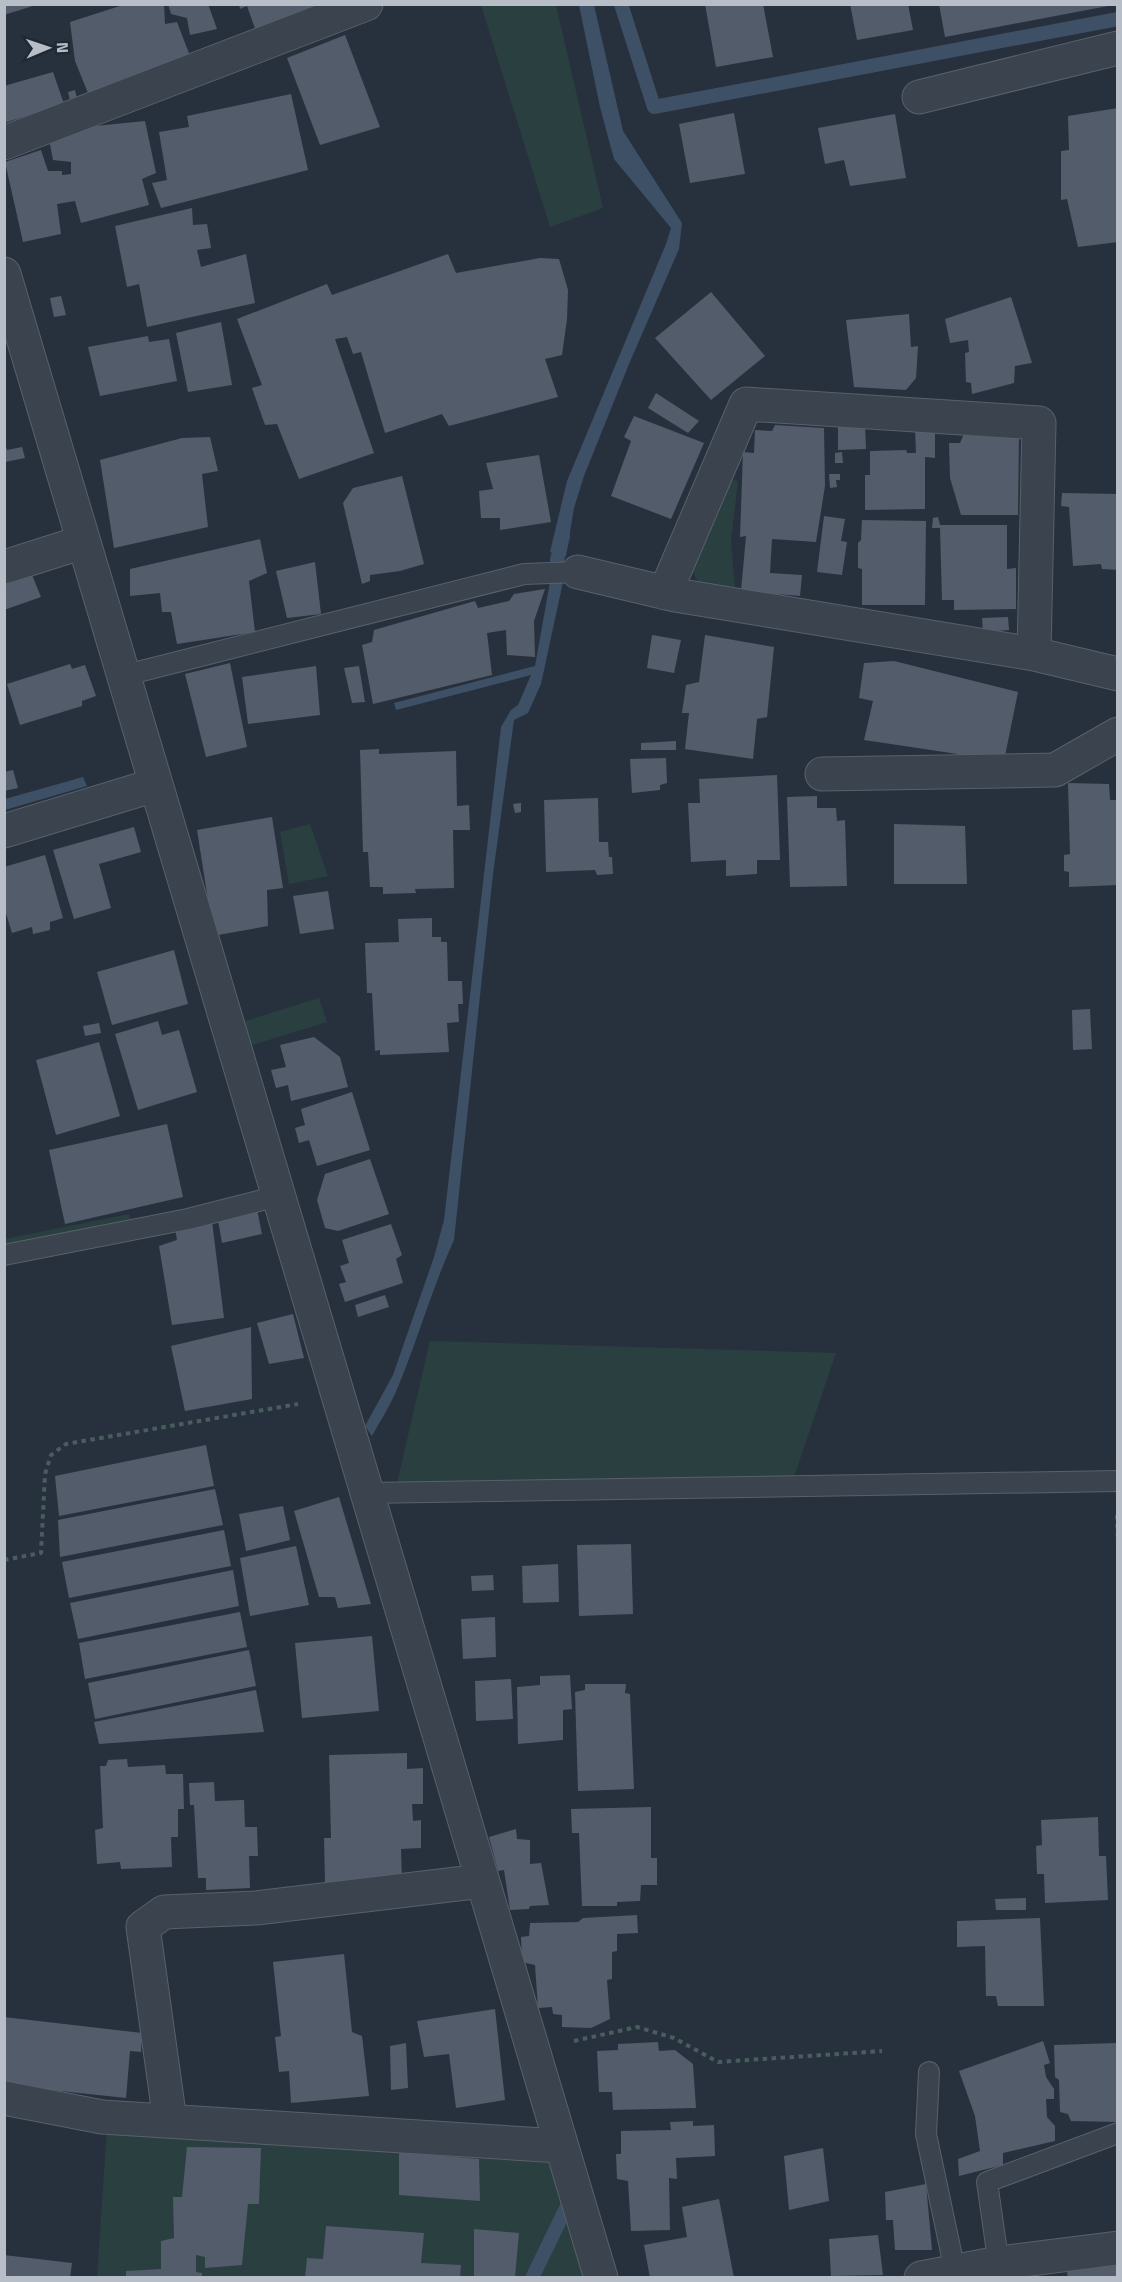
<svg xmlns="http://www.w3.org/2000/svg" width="1122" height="2282" font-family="'Titillium Web',sans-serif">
<rect width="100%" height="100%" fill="#27313e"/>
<!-- green -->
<path fill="#2a3f40" d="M 481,5 L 556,5 L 603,208 L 550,227 Z
M 728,479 L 738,481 L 731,542 L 735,587 L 699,584 L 691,568 Z
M 310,824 L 328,876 L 289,884 L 280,832 Z
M 319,998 L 327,1022 L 246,1047 L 239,1023 Z
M 129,1214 L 131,1221 L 5,1245 L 5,1239 Z
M 430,1341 L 836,1353 L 794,1477 L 397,1483 Z
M 107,2127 L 547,2156 L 583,2277 L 97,2278 Z"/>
<!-- water -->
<path fill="#3e5065" d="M 579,5 L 594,5 L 623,131 L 682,223 L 679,249 L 629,364 L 584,476 L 574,508 L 566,556 L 550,552 L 567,481 L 666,244 L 671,228 L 614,159 L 600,107 Z
M 550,582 L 563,582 L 541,684 L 528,713 L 514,720 L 493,874 L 454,1240 C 432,1288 418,1339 398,1387 C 391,1404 381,1420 372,1436 L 365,1426 L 393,1375 L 434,1257 L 444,1220 L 501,727 L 511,710 L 518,705 L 531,675 L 396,710 L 394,703 L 535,666 Z
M 83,777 L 87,786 L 5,810 L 5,799 Z
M 544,2239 L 550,2246 L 536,2277 L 526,2277 Z"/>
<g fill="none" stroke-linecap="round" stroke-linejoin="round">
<!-- stream -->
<path stroke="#3e5065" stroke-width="14" d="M 621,4 L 654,107 L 1118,19
M 557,560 L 563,536
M 532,2278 L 568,2204"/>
</g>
<!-- building -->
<path fill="#525c6b" d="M 4,4 L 36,4 L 36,5 L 4,15 Z
M 126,4 L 164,4 L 165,24 L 177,22 L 190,56 L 88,93 L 75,61 L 70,22 Z
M 168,4 L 208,4 L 217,29 L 190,35 L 187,18 L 171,14 Z
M 239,4 L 332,5 L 257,34 L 247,6 L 240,9 Z
M 705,4 L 763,4 L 773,57 L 716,67 Z
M 850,4 L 908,4 L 913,30 L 857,40 Z
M 939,4 L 1108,4 L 1108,6 L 945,37 Z
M 345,35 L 380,127 L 320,145 L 287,58 Z
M 53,72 L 64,104 L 4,123 L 4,86 Z
M 75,90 L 77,99 L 70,101 L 68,92 Z
M 291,94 L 308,170 L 161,208 L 152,183 L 167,180 L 159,132 L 189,127 L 187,116 Z
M 1118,108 L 1118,242 L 1078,247 L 1067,199 L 1061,200 L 1061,151 L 1069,150 L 1068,116 Z
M 734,113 L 745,174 L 690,183 L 679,124 Z
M 895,114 L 906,178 L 850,186 L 844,160 L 825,164 L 818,128 Z
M 145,121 L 156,173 L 142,179 L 149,205 L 81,223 L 75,201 L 57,204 L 61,234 L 23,242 L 5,162 L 41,150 L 48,171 L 62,171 L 62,175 L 71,174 L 71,162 L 53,160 L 49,139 L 95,126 Z
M 192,208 L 193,225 L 207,224 L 211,248 L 197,250 L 201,267 L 246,254 L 255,303 L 147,327 L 139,284 L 127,287 L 115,226 Z
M 448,254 L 456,273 L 540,258 L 559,259 L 568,290 L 567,319 L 562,355 L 545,359 L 558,397 L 449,426 L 442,414 L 385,433 L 361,352 L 353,354 L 347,337 L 335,339 L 374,453 L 299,479 L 277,424 L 265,425 L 252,388 L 262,385 L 237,319 L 327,284 L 332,295 Z
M 711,292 L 765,356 L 711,400 L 655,338 Z
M 61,296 L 66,315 L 54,317 L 50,298 Z
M 1011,297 L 1032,363 L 1015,366 L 1014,383 L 972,394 L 971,383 L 966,382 L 965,353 L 969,352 L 968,340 L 950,343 L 945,319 Z
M 909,314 L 911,347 L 918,346 L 916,378 L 906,390 L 854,387 L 846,320 Z
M 221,322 L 232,385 L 188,392 L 176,333 Z
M 148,336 L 149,342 L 169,339 L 177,381 L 100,396 L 88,347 Z
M 656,393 L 699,421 L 688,433 L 648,408 Z
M 634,416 L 704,443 L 671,519 L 611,496 L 631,441 L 624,437 Z
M 775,425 L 824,428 L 825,486 L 816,542 L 772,539 L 770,573 L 802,575 L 800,596 L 741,591 L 746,536 L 740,537 L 743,452 L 754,453 L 755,430 L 772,431 Z
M 865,425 L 866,449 L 838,450 L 838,427 Z
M 915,430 L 935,430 L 935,458 L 925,457 L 925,509 L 865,510 L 865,475 L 870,475 L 870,451 L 906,450 L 907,453 L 916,453 Z
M 964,434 L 1019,434 L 1018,515 L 961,515 L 950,478 L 949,443 L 960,443 Z
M 210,437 L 218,471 L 202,474 L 208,527 L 114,548 L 100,460 L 182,438 Z
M 5,445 L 7,450 L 22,447 L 25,458 L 5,462 Z
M 842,452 L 843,463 L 835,463 L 835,453 Z
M 539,455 L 551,522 L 500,530 L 500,518 L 481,518 L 479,491 L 493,489 L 486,463 Z
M 829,474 L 840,474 L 840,480 L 836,480 L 837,487 L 830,488 Z
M 402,476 L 424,564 L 400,571 L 370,575 L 370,581 L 362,584 L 343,503 L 353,488 Z
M 1062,493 L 1118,494 L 1118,570 L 1102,569 L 1101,564 L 1073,566 L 1069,507 L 1061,506 Z
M 824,516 L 845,519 L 841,541 L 847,542 L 842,575 L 817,572 Z
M 938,517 L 940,525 L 1007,525 L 1007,569 L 1016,568 L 1016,609 L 954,610 L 954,600 L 942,600 L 940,528 L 932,528 L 933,518 Z
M 862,520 L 926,521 L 925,605 L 862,605 L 862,569 L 858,568 L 858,543 L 861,540 Z
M 260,539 L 267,573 L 249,581 L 255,632 L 177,644 L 171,612 L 162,612 L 160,593 L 130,596 L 130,569 Z
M 315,562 L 321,614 L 287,618 L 276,571 Z
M 30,570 L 41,597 L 4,610 L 4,579 Z
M 545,589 L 534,621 L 535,657 L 507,655 L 506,630 L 487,633 L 492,675 L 373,704 L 362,645 L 372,642 L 374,630 L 475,601 L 478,608 L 509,601 L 514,594 Z
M 1008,617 L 1009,630 L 983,632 L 982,618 Z
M 652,635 L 681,640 L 674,673 L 647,668 Z
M 705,635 L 774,647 L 767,717 L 757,719 L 753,759 L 685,749 L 689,713 L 682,713 L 686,685 L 699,682 Z
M 894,661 L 1018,692 L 1004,761 L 864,740 L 873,701 L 859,698 L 864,663 Z
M 230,663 L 247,747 L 206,757 L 185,674 Z
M 70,664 L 72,669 L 85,665 L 96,696 L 82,701 L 82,706 L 20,725 L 7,684 Z
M 316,666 L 320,715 L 248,724 L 242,677 Z
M 359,666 L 365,702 L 352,703 L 344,668 Z
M 676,741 L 676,750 L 641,750 L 641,743 Z
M 379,749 L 379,754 L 456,751 L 457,806 L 469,805 L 470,830 L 453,830 L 454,888 L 415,889 L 416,893 L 383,894 L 383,887 L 370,887 L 368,852 L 363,852 L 360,750 Z
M 666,758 L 667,783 L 660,785 L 660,790 L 632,793 L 630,759 Z
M 13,770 L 18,788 L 4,791 L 4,772 Z
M 777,775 L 780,860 L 757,860 L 757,874 L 726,876 L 726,860 L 691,862 L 688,803 L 700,803 L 699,779 Z
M 1068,783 L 1109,784 L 1110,800 L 1118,800 L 1118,885 L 1069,887 L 1069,872 L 1064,871 L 1064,855 L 1070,854 Z
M 817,796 L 817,808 L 836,808 L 837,821 L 845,820 L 847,886 L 790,887 L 787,797 Z
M 598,798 L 599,842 L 608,842 L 609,857 L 612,857 L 613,874 L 597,875 L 595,870 L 546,872 L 544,800 Z
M 521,803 L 521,812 L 515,813 L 513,804 Z
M 272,817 L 283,888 L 267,890 L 268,926 L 218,935 L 208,900 L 197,830 Z
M 894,824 L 965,826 L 967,884 L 894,884 Z
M 134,827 L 141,852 L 99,864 L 111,908 L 74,919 L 53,850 Z
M 45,855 L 63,918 L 50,922 L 50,930 L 33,934 L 32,927 L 12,933 L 4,907 L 4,867 Z
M 328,891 L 334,929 L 300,934 L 293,896 Z
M 432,918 L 432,937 L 441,937 L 441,942 L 447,942 L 448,981 L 462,981 L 463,1004 L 458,1004 L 459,1022 L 447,1023 L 449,1052 L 380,1055 L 380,1050 L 375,1051 L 372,993 L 367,993 L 365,943 L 399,942 L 398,919 Z
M 174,950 L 188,1004 L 112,1025 L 97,972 Z
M 1090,1009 L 1092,1049 L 1073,1050 L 1072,1010 Z
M 158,1021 L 162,1035 L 179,1030 L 197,1092 L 138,1110 L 115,1034 Z
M 99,1023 L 101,1033 L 85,1036 L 83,1026 Z
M 314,1037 L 340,1057 L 348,1087 L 291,1101 L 288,1085 L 276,1088 L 271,1070 L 286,1067 L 280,1045 Z
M 99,1042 L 120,1116 L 56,1135 L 36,1060 Z
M 352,1092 L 370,1150 L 317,1166 L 309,1140 L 299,1143 L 295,1128 L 305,1125 L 301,1109 Z
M 167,1124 L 183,1197 L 65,1224 L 49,1150 Z
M 370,1159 L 389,1214 L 338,1231 L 325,1228 L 317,1200 L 325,1174 Z
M 257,1209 L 262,1234 L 222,1243 L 218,1220 Z
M 212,1221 L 224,1318 L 172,1325 L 159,1246 L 177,1240 L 175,1228 Z
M 391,1224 L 402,1255 L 396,1259 L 403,1283 L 345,1302 L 339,1284 L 346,1282 L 340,1266 L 349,1263 L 342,1240 Z
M 385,1295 L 389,1307 L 358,1317 L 355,1305 Z
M 293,1314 L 304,1358 L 269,1364 L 257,1323 Z
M 251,1327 L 252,1399 L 185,1411 L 171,1346 Z
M 206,1445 L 214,1486 L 59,1516 L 55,1476 Z
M 215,1489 L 223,1525 L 60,1557 L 58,1520 Z
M 339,1497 L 371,1604 L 338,1608 L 335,1597 L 319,1597 L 294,1511 Z
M 283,1506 L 290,1540 L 246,1551 L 239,1514 Z
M 224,1530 L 231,1566 L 69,1598 L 62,1562 Z
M 631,1544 L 633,1614 L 579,1616 L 577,1545 Z
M 296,1546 L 309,1605 L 250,1616 L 240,1558 Z
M 558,1564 L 559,1602 L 523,1603 L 522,1566 Z
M 233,1570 L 239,1606 L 78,1639 L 70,1603 Z
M 493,1575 L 494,1590 L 472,1591 L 471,1576 Z
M 240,1612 L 247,1647 L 85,1679 L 79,1643 Z
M 495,1617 L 496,1657 L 463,1659 L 461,1619 Z
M 372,1636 L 379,1711 L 302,1718 L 295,1643 Z
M 249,1650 L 256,1686 L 95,1719 L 88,1683 Z
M 570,1675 L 572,1709 L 563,1710 L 563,1740 L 518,1744 L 517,1687 L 540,1685 L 540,1676 Z
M 511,1679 L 513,1719 L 476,1721 L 475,1681 Z
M 585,1684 L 626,1684 L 625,1693 L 630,1694 L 634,1789 L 578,1791 L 575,1692 L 585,1690 Z
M 256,1690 L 264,1732 L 99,1744 L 94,1722 Z
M 407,1753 L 407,1769 L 423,1768 L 423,1804 L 412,1804 L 413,1821 L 421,1820 L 421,1848 L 401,1849 L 402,1881 L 325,1883 L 324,1838 L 331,1838 L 329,1755 Z
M 127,1759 L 128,1767 L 165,1765 L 166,1774 L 183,1774 L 184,1809 L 178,1809 L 178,1837 L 171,1837 L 172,1867 L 121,1869 L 120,1862 L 97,1864 L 95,1830 L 103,1828 L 100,1766 L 106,1766 L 108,1760 Z
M 214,1782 L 215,1801 L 244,1800 L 245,1827 L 257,1827 L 258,1856 L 249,1856 L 250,1888 L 206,1890 L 206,1878 L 198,1878 L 194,1805 L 190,1805 L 189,1783 Z
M 651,1807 L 651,1858 L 657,1858 L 657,1885 L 641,1885 L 640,1901 L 617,1902 L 617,1906 L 582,1906 L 579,1833 L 572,1833 L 571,1809 Z
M 1098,1817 L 1099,1856 L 1106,1856 L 1108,1900 L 1045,1903 L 1044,1874 L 1037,1874 L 1036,1846 L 1042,1845 L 1041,1820 Z
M 516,1829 L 517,1839 L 530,1840 L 530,1864 L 541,1863 L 549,1905 L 530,1906 L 529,1909 L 510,1910 L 504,1870 L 498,1871 L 489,1837 Z
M 1026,1898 L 1026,1910 L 996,1910 L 995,1899 Z
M 637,1915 L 638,1933 L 617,1934 L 617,1951 L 612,1952 L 612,1979 L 607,1980 L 610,2019 L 591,2028 L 562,2027 L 562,2015 L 553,2014 L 552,2007 L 538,2008 L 535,1965 L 522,1962 L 521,1937 L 529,1936 L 530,1923 L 578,1922 L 583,1918 Z
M 1040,1918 L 1044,2006 L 998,2006 L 996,1996 L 986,1996 L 985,1946 L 957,1947 L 957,1921 Z
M 344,1954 L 352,2032 L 362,2036 L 369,2096 L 291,2103 L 289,2071 L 279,2072 L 275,2037 L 281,2036 L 273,1962 Z
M 495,2009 L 505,2100 L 456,2108 L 449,2054 L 424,2057 L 417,2021 Z
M 4,2017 L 142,2033 L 141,2052 L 130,2051 L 126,2098 L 4,2085 Z
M 1043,2041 L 1050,2063 L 1044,2065 L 1046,2077 L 1054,2089 L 1054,2099 L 1046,2099 L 1047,2117 L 1055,2126 L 1055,2141 L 1003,2153 L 1003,2165 L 959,2176 L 958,2159 L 980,2151 L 975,2116 L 959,2071 Z
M 658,2042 L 659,2051 L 675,2050 L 693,2064 L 696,2108 L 613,2110 L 612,2092 L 599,2092 L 597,2051 L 618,2050 L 618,2044 Z
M 406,2043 L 408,2088 L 391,2090 L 390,2046 Z
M 1117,2043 L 1117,2122 L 1071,2121 L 1068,2114 L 1060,2112 L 1059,2080 L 1055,2077 L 1054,2045 Z
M 693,2121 L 693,2126 L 714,2125 L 715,2156 L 676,2158 L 677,2179 L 669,2178 L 670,2230 L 631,2231 L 628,2181 L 617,2179 L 616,2154 L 621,2154 L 621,2131 L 671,2130 L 670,2122 Z
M 187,2147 L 261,2148 L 259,2204 L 248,2204 L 242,2265 L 205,2268 L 205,2257 L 196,2255 L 196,2272 L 202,2273 L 202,2278 L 126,2278 L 126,2271 L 161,2269 L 161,2241 L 174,2238 L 173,2197 L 182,2197 Z
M 823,2148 L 829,2201 L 789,2210 L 784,2156 Z
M 399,2152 L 479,2159 L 480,2201 L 399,2195 Z
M 926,2184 L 932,2250 L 895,2250 L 893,2220 L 886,2220 L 885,2192 Z
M 719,2199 L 734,2278 L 650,2278 L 644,2245 L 687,2237 L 682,2207 Z
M 326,2226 L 424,2233 L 421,2263 L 461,2265 L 460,2278 L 305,2278 L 307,2258 L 323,2259 Z
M 474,2229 L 519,2233 L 515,2277 L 474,2278 Z
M 878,2235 L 883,2275 L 831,2276 L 829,2239 Z
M 4,2255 L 72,2263 L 70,2278 L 4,2278 Z
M 1118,2259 L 1118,2278 L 1068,2278 L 1066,2267 Z"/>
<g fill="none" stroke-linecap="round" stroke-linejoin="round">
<!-- lane casing -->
<g stroke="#58616b" stroke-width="22">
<path id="lane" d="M 122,676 L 524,574 L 578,572
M 4,1255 L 188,1219 L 278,1196
M 366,1493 L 1118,1481
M 929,2072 L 926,2134 L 955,2271
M 1000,2273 L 987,2182 L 1118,2133"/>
</g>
<!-- street casing -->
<g stroke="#58616b" stroke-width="35">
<path id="street" d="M 919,97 L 1118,48
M 4,143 L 366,4
M 4,274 L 601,2278
M 4,567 L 83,542
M 578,572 L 675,595 L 1034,654 L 1118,674
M 665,593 L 746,404 L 1039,423 L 1034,654
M 822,774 L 1055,770 L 1118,734
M 4,831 L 155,785
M 4,2098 L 102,2117 L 560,2146
M 170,2121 L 143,1927 L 164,1912 L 256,1908 L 482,1881
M 921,2278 L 999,2263 L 1118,2248"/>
</g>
<!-- path -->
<path stroke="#495c5e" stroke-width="4" stroke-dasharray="4.5 4.5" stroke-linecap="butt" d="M 1117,1515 L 1118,1543
M 4,1560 L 41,1553 L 45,1474 L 51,1455 L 66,1444 L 298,1404
M 574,2041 L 637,2027 L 674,2038 L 718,2062 L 882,2051"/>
<!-- lane -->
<use href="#lane" stroke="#3b434e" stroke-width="20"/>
<!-- street -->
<use href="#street" stroke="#3b434e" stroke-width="33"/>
</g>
<!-- border -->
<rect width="1122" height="2282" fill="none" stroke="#b7bec8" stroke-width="12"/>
<!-- north arrow -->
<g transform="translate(48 48) rotate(88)" stroke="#1f2833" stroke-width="4.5" paint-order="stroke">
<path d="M0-4.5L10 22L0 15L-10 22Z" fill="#b7bec8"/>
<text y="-9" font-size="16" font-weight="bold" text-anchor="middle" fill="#b7bec8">N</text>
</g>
</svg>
